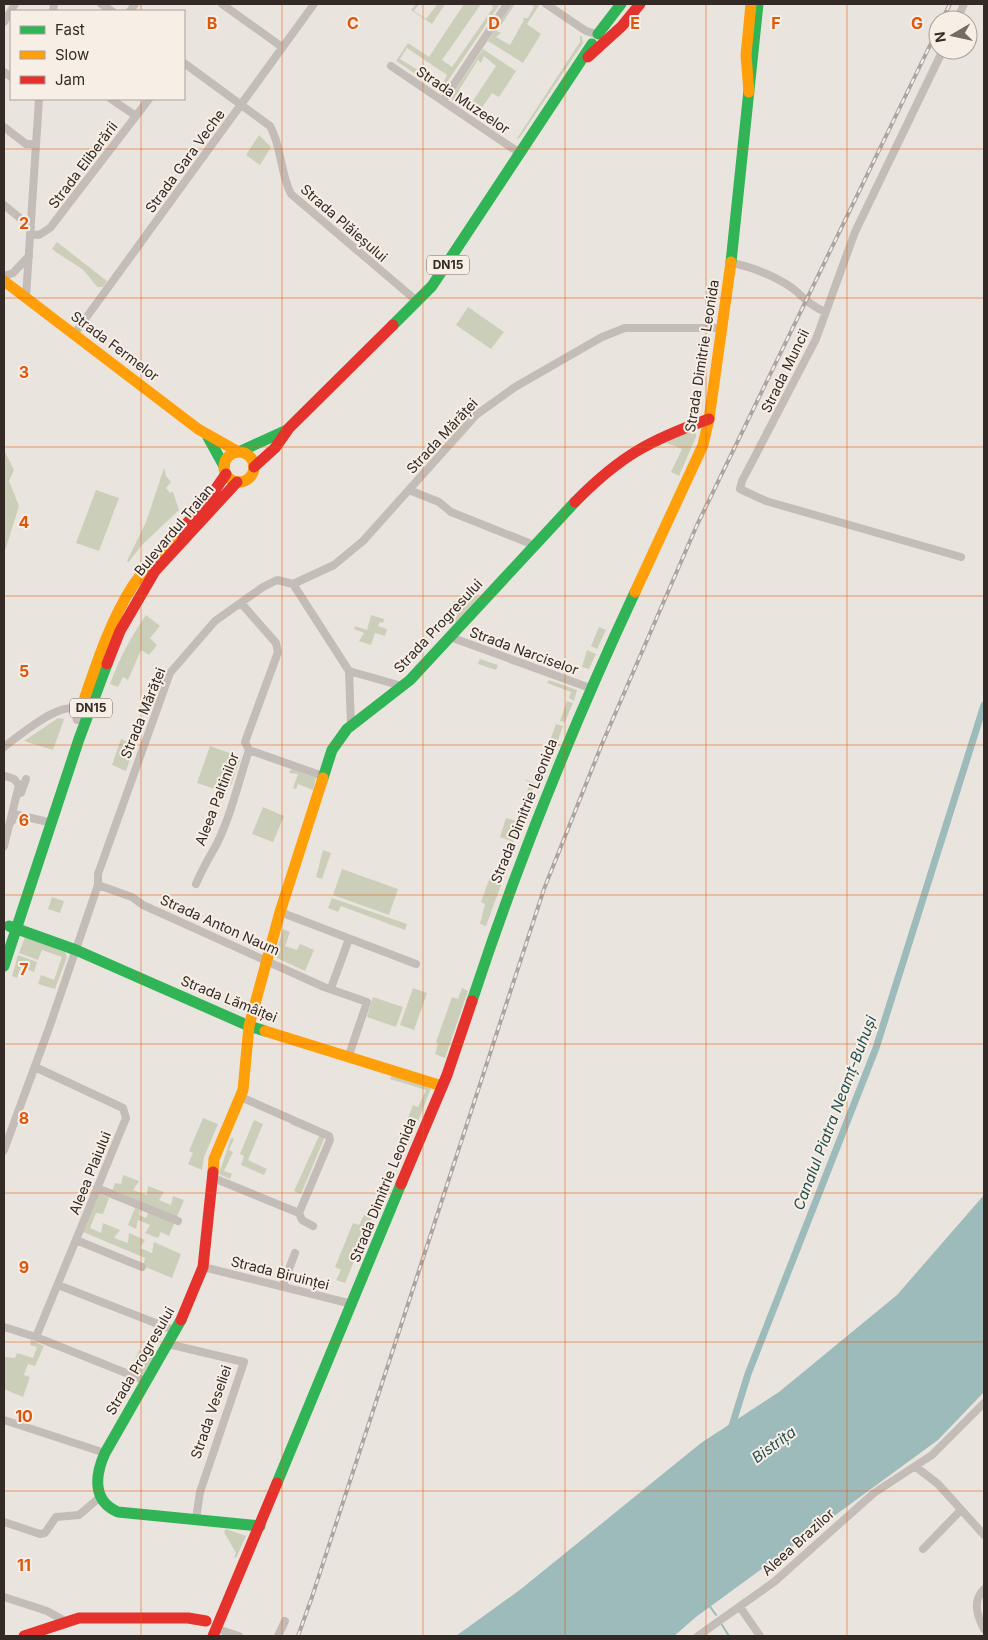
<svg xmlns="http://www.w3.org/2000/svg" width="988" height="1640" font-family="Inter,sans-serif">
<rect width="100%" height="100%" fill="#eae4de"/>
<!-- green -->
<path fill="#cbcfb9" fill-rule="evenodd" d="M 416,4 L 419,4 L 414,11 L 426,19 L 436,6 L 435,4 L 445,4 L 432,24 L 411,10 Z
M 464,4 L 481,4 L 442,60 L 452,67 L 493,8 L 491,4 L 500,4 L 441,91 L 396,61 L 408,43 L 429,57 ZM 407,48 L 447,75 L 442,85 L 400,59 Z
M 511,4 L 515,4 L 497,31 L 501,33 L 496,37 L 510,45 L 524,20 L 523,18 L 528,18 L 534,7 L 530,4 L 540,4 L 527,24 L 541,34 L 523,63 L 488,41 Z
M 580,36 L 582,36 L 583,43 L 520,137 L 516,140 L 580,42 Z
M 483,49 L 516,71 L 499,97 L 492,93 L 479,112 L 499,126 L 498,128 L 506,133 L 504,135 L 450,98 ZM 484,56 L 496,66 L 471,104 L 458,98 L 462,92 L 459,90 L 478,60 L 481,63 Z
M 259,135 L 271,147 L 260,165 L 246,155 Z
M 57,242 L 107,281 L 103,287 L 98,287 C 91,281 88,273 79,267 C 70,261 61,256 52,249 Z
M 468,307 L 504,332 L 491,349 L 456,325 Z
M 692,430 L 696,432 L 696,437 L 679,476 L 671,472 L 682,449 L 664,442 Z
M 4,450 L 14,470 L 9,481 L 19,506 L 4,554 Z
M 164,468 L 166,476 L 171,482 L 166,488 L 170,493 L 173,492 L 179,510 L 141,546 L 129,562 L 127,561 L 146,522 Z
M 96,490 L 119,498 L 99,551 L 76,543 Z
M 466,594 L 480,598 L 458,623 L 448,619 L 454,601 L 462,603 Z
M 146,615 L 160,626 L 150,638 L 157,645 L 149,655 L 141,650 L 128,680 L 123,677 L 118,687 L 110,684 C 119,659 131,636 146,615 Z
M 371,615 L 384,619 L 383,623 L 380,622 L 378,626 L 387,629 L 385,636 L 375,633 L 371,645 L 359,641 L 364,633 L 354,629 L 355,626 L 367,630 Z
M 599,627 L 606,630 L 597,649 L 591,646 Z
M 587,650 L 596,654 L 589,669 L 582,667 Z
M 480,659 L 498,665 L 496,670 L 478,664 Z
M 549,680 L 577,690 L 574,701 L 569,698 L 571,692 L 547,683 Z
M 567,701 L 573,703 L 565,722 L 560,721 Z
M 58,718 L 64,719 L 53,750 L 24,741 Z
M 556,724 L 563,726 L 557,743 L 550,741 Z
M 121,739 L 135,745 L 126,771 L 112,765 Z
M 210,746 L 241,757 L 231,785 L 224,783 L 221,791 L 197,783 Z
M 291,769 L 316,778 L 313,790 L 298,784 L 296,789 L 293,788 L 298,774 L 289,773 Z
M 524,779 L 535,783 L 513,842 L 500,837 L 506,818 L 516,821 L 530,783 Z
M 263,807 L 284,816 L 273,842 L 252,834 Z
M 323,850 L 331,853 L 322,879 L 316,877 Z
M 507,857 L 511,858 L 486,926 L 480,924 L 485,904 L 481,902 L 490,877 L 495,878 L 502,860 L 505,861 Z
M 342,869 L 398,889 L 389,915 L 333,895 Z
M 52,897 L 64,901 L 60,913 L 48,909 Z
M 332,898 L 407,924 L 405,930 L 341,906 L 338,912 L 328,908 Z
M 283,929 L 290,932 L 285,946 L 297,950 L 300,944 L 314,950 L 305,971 L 275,957 Z
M 25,937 L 65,952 L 67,957 L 55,989 L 38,984 L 41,975 L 54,980 L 62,957 L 42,950 L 38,960 L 19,953 Z
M 18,955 L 37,962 L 34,972 L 21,967 L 17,978 L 12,976 Z
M 413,988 L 427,993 L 414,1030 L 400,1025 Z
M 462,988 L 468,991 L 445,1058 L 435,1054 L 438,1044 L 436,1042 L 452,997 L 458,999 Z
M 373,997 L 403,1007 L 396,1027 L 367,1017 Z
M 392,1074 L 431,1088 L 408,1147 L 403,1145 L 407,1133 L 403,1131 L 413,1105 L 418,1107 L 426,1090 L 390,1079 Z
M 203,1118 L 218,1124 L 204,1157 L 202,1170 L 188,1164 L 193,1153 L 189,1151 Z
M 254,1120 L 263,1124 L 248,1160 L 267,1169 L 264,1175 L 241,1165 L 244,1156 L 240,1154 Z
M 291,1121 L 323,1137 L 324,1139 L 301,1194 L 294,1191 L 319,1136 L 290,1124 Z
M 231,1138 L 234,1139 L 229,1150 L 233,1152 L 224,1171 L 232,1174 L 230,1179 L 219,1174 Z
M 123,1175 L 139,1181 L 133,1190 L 147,1195 L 148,1186 L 164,1192 L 159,1200 L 171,1205 L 173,1196 L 184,1200 L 169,1236 L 161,1232 L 158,1238 L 145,1233 L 150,1225 L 138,1220 L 136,1229 L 128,1225 L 135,1208 L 140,1210 L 139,1215 L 146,1218 L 150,1209 L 111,1194 L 115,1183 L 121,1184 Z
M 99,1193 L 109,1198 L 103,1214 L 96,1213 L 90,1228 L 101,1233 L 103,1223 L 120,1230 L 114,1238 L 128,1243 L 129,1233 L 145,1240 L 140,1248 L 152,1253 L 154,1242 L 181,1254 L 172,1278 L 143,1266 L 145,1258 L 83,1232 Z
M 364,1215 L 372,1218 L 345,1283 L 336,1280 L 341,1270 L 335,1267 L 353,1223 L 359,1225 Z
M 31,1340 L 44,1346 L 35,1366 L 28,1364 L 24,1375 L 30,1377 L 23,1397 L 4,1389 L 4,1357 L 15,1358 L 17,1353 L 33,1358 L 37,1347 L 30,1345 Z
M 139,1350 L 154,1357 L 143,1375 L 131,1369 Z
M 226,1529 L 246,1536 L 236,1558 L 234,1557 L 236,1553 L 224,1532 Z"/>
<!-- water -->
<path fill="#9cbbba" d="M 984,1195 L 984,1392 L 938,1440 L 696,1617 L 674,1636 L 456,1636 L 521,1589 L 701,1443 L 779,1392 L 897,1295 Z"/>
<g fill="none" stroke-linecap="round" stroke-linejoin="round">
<!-- stream -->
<path stroke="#9cbbba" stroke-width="2" d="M 709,1605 L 716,1615
M 722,1625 L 729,1636"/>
<!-- canal -->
<path stroke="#9cbbba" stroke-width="7" d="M 731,1429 L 748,1374 L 876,1048 L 984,705"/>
<!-- street -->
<path stroke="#c3bcb7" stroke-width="8" d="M 101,4 L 112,11
M 222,4 L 282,47
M 546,4 L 586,31 L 596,34
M 53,11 L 54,4
M 130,11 L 135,4
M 957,20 L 964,4
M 4,22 L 15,4
M 943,50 L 855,232 L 816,339 L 742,481 L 740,489 L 766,501 L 961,557
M 184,63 L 270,126 C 282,147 280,173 291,194 L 418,302
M 391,66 L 521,154
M 4,72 L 11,77
M 111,99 L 136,116
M 443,101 L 507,4
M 4,127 L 26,144 L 36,144
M 4,205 L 31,227
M 31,234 L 39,235 L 50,228 L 149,99
M 731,263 C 751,266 780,278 796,291 C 807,301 811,305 825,312
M 4,276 L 13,273 L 29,256
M 26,297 L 39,99
M 75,333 L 314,4
M 409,490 L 439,502 L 451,512 L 534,545
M 293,584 L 349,671 L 351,725
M 450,637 L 590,688
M 349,671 L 402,686
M 4,747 C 17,737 58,703 74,709 L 77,720
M 249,750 L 323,776
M 21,793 L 26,779
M 12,821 L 14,814 L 44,821
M 4,846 L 19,785 L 14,779 L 5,776
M 196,884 C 201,872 207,861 214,849 C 229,823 239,780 249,750 L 245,742 L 278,652 L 276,643 L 241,603
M 98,885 L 132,897 L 143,905 L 324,987 L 367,1002 L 349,1055
M 280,912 L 416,964
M 331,988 L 349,939
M 241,1097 L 329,1136 L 330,1140 L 299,1213
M 4,1150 L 49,1028 L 98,885 L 98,874 L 170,673 L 215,621 L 263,587 L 277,580 L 293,584 L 334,565 L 363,541 L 476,415 L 515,387 L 602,337 L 625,328 L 722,328
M 211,1177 L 299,1213 L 302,1220 L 313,1226
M 97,1188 L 178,1221
M 76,1240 L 142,1267
M 203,1267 L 352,1304
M 58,1285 L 176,1331
M 283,1285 L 295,1253
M 4,1327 L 36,1337 L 126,1118 L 123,1108 L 35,1067
M 36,1337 L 146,1381
M 168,1344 L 244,1362 L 200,1492 L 196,1519
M 4,1420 L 105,1453
M 916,1467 L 938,1484 L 984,1535
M 4,1522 L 40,1534 L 45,1533 L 56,1517 L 79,1515 L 99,1498
M 923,1549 L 961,1510
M 984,1589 C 972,1602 977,1615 984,1629
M 4,1597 L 47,1611 L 65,1621
M 740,1607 L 760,1636
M 217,1629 L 239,1636
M 278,1636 L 285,1621
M 698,1636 L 774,1582 L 874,1493 L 932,1455 L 984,1403"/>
<!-- fast -->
<path stroke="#30b455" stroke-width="11" d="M 598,34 L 621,4
M 731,262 L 758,4
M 393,325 L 432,286 L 592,44
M 208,437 L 224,466
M 241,451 L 287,430
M 323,778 L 332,750 L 347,729 L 410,680 L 575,502
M 9,926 L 76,950 L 249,1026 L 265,1031
M 4,966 L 79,739 L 107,664
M 472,1001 C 518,861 573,725 635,592
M 181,1320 L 105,1453 C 95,1475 92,1501 118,1512 L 260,1526
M 277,1483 L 401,1184"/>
<!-- slow -->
<path stroke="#ff9f0a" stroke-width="11" d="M 749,92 L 746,55 L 751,4
M 4,281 L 198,429 L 237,451
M224 467a15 15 0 1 1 30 0a15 15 0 1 1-30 0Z
M 635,592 L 703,445 L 709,419 L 731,262
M 85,697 C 98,659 111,620 132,587 C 145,567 162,550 178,533
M 265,1031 L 442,1086
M 213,1172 L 214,1159 L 243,1090 L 249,1026 L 280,912 L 323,778"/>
<!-- jam -->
<path stroke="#e5322d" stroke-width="11" d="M 588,57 L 622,26 L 640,4
M 254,467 L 275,448 L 289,428 L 393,325
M 575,502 C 620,456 650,440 709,419
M 178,533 L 208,500 L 226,474
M 107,664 L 120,631 L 155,571 L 237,482
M 401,1184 L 447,1075 L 472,1001
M 181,1320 L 203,1267 L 213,1172
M 24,1636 L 79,1618 L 188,1618 L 206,1621
M 213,1636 L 277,1483"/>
<!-- rail casing -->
<g stroke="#aaa5a2" stroke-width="4">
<path id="rail" d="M 942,20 L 950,4
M 298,1636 L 312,1597 L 544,889 L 602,744 L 697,525 L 938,29"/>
</g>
<!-- rail -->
<use href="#rail" stroke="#f7eee5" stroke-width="2" stroke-dasharray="5.5" stroke-linecap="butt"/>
</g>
<!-- grid -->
<path fill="none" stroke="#df570d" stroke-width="1" stroke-opacity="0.55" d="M 141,4 L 141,11M 282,4 L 282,1636M 423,4 L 423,1636M 565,4 L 565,1636M 706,4 L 706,1636M 847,4 L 847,1636M 141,99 L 141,1636M 4,149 L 984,149M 4,298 L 984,298M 4,447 L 984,447M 4,596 L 984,596M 4,745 L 984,745M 4,895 L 984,895M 4,1044 L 984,1044M 4,1193 L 984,1193M 4,1342 L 984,1342M 4,1491 L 984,1491"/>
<g text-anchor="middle" stroke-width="4" stroke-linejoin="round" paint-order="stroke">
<!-- shield labels -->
<g fill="#f7eee5" stroke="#6e655f" stroke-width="1">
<rect x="427" y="255.5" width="42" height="19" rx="4"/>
<rect x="70" y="698.5" width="42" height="19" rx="4"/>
</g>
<g font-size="12" font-weight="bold" fill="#332a26">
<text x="448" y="269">DN15</text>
<text x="91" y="712">DN15</text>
</g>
<!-- street labels -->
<g font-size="14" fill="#332a26" stroke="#f7eee5">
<text transform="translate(463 100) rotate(34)" y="5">Strada Muzeelor</text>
<text transform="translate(185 161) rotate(-54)" y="5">Strada Gara Veche</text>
<text transform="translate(83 165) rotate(-53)" y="5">Strada Eliberării</text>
<text transform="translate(344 223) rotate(41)" y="5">Strada Plăieșului</text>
<text transform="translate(115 346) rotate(37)" y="5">Strada Fermelor</text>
<text transform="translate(702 356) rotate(-81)" y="5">Strada Dimitrie Leonida</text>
<text transform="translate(785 371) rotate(-64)" y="5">Strada Muncii</text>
<text transform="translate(442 436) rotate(-47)" y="5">Strada Mărăței</text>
<text transform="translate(174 530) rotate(-50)" y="5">Bulevardul Traian</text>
<text transform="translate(438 626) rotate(-47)" y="5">Strada Progresului</text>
<text transform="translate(524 651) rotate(20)" y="5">Strada Narciselor</text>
<text transform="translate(143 713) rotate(-68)" y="5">Strada Mărăței</text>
<text transform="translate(217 799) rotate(-69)" y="5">Aleea Paltinilor</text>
<text transform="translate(524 811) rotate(-68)" y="5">Strada Dimitrie Leonida</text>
<text transform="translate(220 925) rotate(24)" y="5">Strada Anton Naum</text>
<text transform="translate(229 999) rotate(22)" y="5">Strada Lămâiței</text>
<text transform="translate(90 1173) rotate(-68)" y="5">Aleea Plaiului</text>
<text transform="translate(383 1190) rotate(-68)" y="5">Strada Dimitrie Leonida</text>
<text transform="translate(280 1273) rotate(14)" y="5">Strada Biruinței</text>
<text transform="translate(140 1361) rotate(-60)" y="5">Strada Progresului</text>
<text transform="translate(211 1412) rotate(-71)" y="5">Strada Veseliei</text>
<text transform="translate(798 1542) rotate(-42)" y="5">Aleea Brazilor</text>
</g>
<!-- water labels -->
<g font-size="15" font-style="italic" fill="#1f4f51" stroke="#f7eee5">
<text transform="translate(835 1113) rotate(-69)" y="5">Canalul Piatra Neamț-Buhuși</text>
<text transform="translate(774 1445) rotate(-36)" y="5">Bistrița</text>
</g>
</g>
<g font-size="16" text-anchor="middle" font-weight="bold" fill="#df570d" stroke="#f7eee5" stroke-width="4" stroke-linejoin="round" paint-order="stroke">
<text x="212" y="29">B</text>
<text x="353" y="29">C</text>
<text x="494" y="29">D</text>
<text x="635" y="29">E</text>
<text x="776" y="29">F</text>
<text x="917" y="29">G</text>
<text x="24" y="229">2</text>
<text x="24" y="378">3</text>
<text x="24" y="528">4</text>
<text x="24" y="677">5</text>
<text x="24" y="826">6</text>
<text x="24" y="975">7</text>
<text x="24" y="1124">8</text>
<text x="24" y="1273">9</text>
<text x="24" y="1422">10</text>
<text x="24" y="1571">11</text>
</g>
<!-- border -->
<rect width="988" height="1640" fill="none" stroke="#332a26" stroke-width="10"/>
<!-- legend -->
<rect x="10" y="10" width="175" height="90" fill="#f7eee5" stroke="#a9a099"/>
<rect x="20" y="26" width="25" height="8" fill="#30b455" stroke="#a9a099"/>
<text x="55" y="35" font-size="15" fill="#332a26">Fast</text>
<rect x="20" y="51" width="25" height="8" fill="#ff9f0a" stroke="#a9a099"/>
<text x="55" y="60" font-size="15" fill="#332a26">Slow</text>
<rect x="20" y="76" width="25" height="8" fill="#e5322d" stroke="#a9a099"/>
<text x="55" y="85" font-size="15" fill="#332a26">Jam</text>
<!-- north arrow -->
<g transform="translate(953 35) rotate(261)"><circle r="24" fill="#f7eee5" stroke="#a9a099"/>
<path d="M0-4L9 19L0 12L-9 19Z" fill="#736b66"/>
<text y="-8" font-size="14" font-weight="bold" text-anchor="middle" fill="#332a26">N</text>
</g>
</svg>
